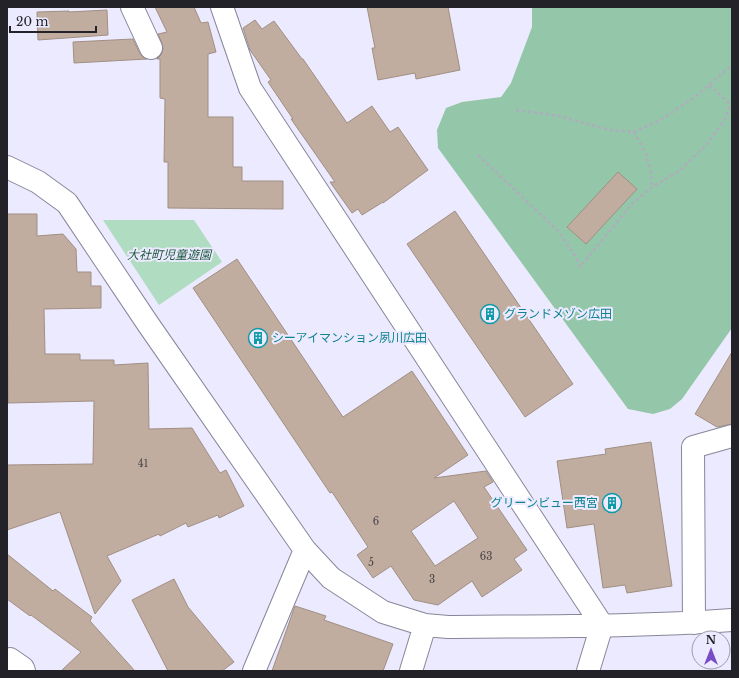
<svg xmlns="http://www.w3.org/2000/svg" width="739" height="678" font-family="'Libre Baskerville','Noto Sans JP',serif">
<rect width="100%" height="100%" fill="#eceaff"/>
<!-- green -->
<path fill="#b0dcc2" d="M 103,220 L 194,220 L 222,262 L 159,305 Z"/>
<!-- forest -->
<path fill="#94c6a9" d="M 532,7 L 732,7 L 732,328 L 682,399 L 670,409 L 653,414 L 628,409 L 438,148 L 437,130 L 446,108 L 462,102 L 501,97 L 511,83 L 532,27 Z"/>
<!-- building -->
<path fill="#c0ada0" stroke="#a18f83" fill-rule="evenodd" d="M 155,7 L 194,7 L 201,23 L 208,22 L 216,52 L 208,54 L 208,117 L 233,117 L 233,167 L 242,167 L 242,181 L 283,181 L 283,209 L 168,208 L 168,162 L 164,162 L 165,99 L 160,98 L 160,59 L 157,59 L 161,55 L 163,49 L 162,43 L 158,34 L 167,32 Z
M 367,7 L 448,7 L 460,70 L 416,79 L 415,73 L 378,80 L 372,48 L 375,48 Z
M 107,10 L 108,35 L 38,40 L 37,12 L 69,11 L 69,12 Z
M 255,20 L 262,29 L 274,21 L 302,59 L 303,59 L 347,123 L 372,106 L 390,132 L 398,127 L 428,170 L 383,203 L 383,202 L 362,215 L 358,209 L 352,213 L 330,182 L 335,182 L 291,119 L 293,119 L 268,82 L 271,80 L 250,50 L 243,28 Z
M 133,39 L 140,54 L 144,58 L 147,59 L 74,63 L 73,42 Z
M 618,172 L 637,189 L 586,244 L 567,227 Z
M 455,211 L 573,384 L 525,417 L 407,244 Z
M 7,214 L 37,214 L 37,236 L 63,234 L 76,249 L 77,272 L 91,272 L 91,286 L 101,286 L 101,308 L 44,309 L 45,354 L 80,354 L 80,360 L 114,360 L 114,365 L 148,363 L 149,429 L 192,428 L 220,473 L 226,470 L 244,506 L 219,518 L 218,515 L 188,527 L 186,523 L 160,536 L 159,534 L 107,556 L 121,581 L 95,614 L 60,512 L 7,530 L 7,465 L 93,464 L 94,401 L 8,403 Z
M 237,259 L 343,417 L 412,371 L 468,455 L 434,478 L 486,471 L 493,482 L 484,487 L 527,550 L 514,559 L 522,570 L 482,597 L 472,581 L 438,605 L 414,600 L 391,566 L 373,578 L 357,555 L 368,547 L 332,492 L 330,493 L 193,288 ZM 454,501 L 478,538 L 435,566 L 411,531 Z
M 732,352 L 732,424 L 717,427 L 695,414 Z
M 651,442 L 672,586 L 627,593 L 625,585 L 603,588 L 594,524 L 567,528 L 557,461 L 606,454 L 605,449 Z
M 7,554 L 53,591 L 55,589 L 92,617 L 90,621 L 135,671 L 61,671 L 81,652 L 31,615 L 30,616 L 7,599 Z
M 174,579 L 188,607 L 234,662 L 222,671 L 168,671 L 132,600 Z
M 295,606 L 326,616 L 324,620 L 393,644 L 383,671 L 272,671 Z"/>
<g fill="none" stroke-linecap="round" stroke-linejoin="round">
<!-- minor casing -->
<g stroke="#888699" stroke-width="24">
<path id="minor" d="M 132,7 L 151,48
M 222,7 L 250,88 L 602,625
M 7,167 L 38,182 L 67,203 L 148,324 L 305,550 L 331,578 L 383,612 L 425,625 L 448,627 C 543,626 638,627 732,620
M 694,623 L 693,447 L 732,436
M 7,660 L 10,659 L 23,668 L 24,671
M 254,671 L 305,550
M 411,671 L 425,625
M 588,671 L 602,625"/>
</g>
<!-- path -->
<path stroke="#aeacbd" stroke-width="2.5" stroke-dasharray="3 3" stroke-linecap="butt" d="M 516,110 L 559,116 L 609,130 L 634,132 L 660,120 L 695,97 L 732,65
M 634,132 L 646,154 L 651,172 L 652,187
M 478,155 L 557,230 L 576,257 L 580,267 L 631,205 L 652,187 L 678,172 L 706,145 L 725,119 L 729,109 L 729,103 L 709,85"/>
<!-- minor -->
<use href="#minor" stroke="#fff" stroke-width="22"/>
</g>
<!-- icons -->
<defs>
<g id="building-ring" transform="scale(1)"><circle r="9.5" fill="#eceaff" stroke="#0f9aa8" stroke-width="1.5"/><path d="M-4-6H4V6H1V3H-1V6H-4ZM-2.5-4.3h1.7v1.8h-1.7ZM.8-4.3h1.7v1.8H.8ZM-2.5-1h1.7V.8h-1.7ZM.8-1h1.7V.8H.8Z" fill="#0f9aa8"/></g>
</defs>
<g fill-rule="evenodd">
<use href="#building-ring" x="490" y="314"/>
<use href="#building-ring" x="258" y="338"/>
<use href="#building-ring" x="612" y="503"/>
</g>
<g text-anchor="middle" stroke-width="4" stroke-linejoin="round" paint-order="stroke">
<!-- number labels -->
<g font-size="10" fill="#4a4547">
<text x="143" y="467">41</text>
<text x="376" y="525">6</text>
<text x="486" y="560">63</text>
<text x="371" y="566">5</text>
<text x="432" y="583">3</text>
</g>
<!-- park labels -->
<g font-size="12" font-style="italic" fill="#1b563a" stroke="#eceaff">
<text x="169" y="259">大社町児童遊園</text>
</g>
<!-- culture labels -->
<g font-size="12" fill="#0d838f" stroke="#eceaff" text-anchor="start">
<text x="504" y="318">グランドメゾン広田</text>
<text x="272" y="342">シーアイマンション夙川広田</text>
<text x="598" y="507" text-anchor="end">グリーンビュー西宮</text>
</g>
</g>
<!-- border -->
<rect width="739" height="678" fill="none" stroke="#232229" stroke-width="16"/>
<!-- north arrow -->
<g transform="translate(711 650)"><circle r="19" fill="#eceaff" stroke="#9c9aa9"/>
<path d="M0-3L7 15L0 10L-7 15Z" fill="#784cc4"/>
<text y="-6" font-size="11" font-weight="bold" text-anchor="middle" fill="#232229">N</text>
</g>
<!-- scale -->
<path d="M10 26v6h86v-6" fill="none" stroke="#232229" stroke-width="2"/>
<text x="16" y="26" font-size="12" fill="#232229" stroke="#eceaff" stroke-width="3" paint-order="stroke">20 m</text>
</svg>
